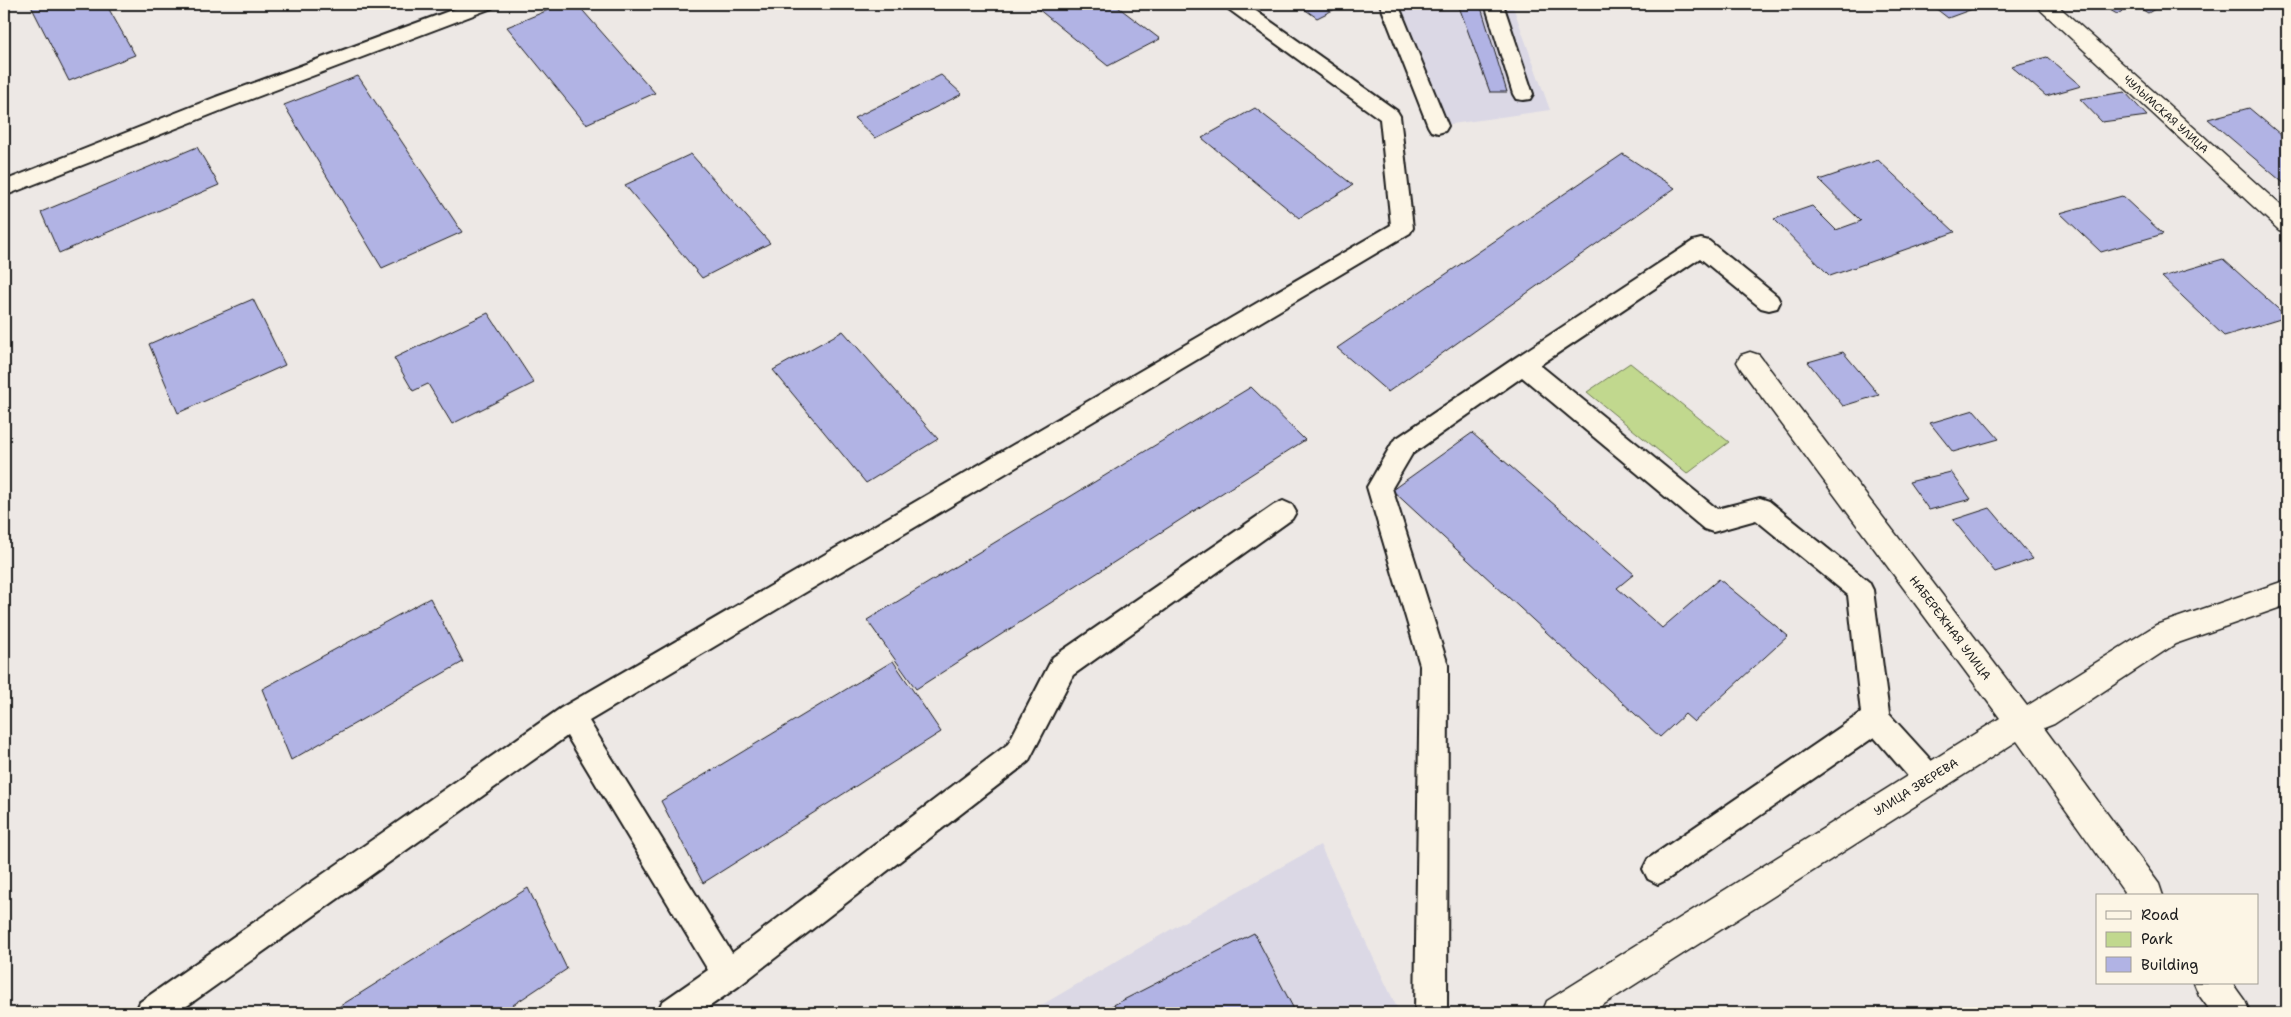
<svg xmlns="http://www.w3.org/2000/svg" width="2291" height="1017" font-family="'Shantell Sans',sans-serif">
<rect width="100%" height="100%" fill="#ede8e5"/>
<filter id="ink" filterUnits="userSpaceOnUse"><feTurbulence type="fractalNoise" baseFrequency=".02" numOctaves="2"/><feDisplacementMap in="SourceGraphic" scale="10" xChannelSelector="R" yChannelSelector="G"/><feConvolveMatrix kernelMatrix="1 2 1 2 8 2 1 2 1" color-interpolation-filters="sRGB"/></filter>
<g filter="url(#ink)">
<!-- built -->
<path fill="#dbd8e5" d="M 1389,4 L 1512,4 L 1550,110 L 1438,126 Z
M 1320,845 L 1399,1012 L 1397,1013 L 1028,1013 L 1187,920 Z"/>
<!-- green -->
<path fill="#c1d88e" stroke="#6e7a55" d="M 1630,363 L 1729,442 L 1687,474 L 1587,392 Z"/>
<!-- building -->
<path fill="#b1b3e4" stroke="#1c1c1c" d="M 30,4 L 106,4 L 135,55 L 69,81 Z
M 563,4 L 577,4 L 655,93 L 586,124 L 507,27 Z
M 1032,4 L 1114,4 L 1160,39 L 1108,66 Z
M 1297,4 L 1345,4 L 1317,18 Z
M 1458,4 L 1480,4 L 1507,92 L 1490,92 Z
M 1930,4 L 1986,4 L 1948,18 Z
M 2099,4 L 2164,4 L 2148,13 L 2134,5 L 2117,14 Z
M 2047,57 L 2081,86 L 2046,96 L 2011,66 Z
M 941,75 L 962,94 L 875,138 L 854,118 Z
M 358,76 L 462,232 L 382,268 L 284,105 Z
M 2125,92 L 2147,116 L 2102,122 L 2080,99 Z
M 1255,108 L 1353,185 L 1299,218 L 1202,138 Z
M 2249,108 L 2287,140 L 2287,186 L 2208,119 Z
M 197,147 L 219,185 L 59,253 L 41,212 Z
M 691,154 L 770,243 L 702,278 L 625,185 Z
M 1623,154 L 1675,188 L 1388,392 L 1337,348 Z
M 1878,160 L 1955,232 L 1830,276 L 1774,219 L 1812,206 L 1836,230 L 1861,221 L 1819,180 Z
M 2122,196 L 2163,234 L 2101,252 L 2060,213 Z
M 2223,259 L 2287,317 L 2224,336 L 2162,277 Z
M 253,299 L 285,365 L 178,413 L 149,344 Z
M 488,313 L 534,383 L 452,424 L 428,384 L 413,391 L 394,358 Z
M 843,331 L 938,439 L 866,483 L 773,370 Z
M 1843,352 L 1879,395 L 1843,406 L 1808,362 Z
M 1251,387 L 1305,440 L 916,689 L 867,620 Z
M 1974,410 L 1999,439 L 1953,452 L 1930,423 Z
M 1472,433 L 1634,574 L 1617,588 L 1662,628 L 1719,579 L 1788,636 L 1694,722 L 1685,714 L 1660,737 L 1392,490 Z
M 1951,472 L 1971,499 L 1929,510 L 1909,482 Z
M 1990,508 L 2033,559 L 1995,572 L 1953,520 Z
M 430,598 L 463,662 L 291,760 L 262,689 Z
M 893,661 L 941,732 L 703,883 L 661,801 Z
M 528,888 L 567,969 L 501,1013 L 329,1013 Z
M 1254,933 L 1296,1013 L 1098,1013 Z"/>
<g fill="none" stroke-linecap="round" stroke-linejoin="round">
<!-- service casing -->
<g stroke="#1c1c1c" stroke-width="4">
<path id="service" d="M 468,4 L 494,4 L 492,8 L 230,107 L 4,196 L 4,181 L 216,97 Z
M 1225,4 L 1246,4 L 1397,111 L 1400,116 L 1413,228 L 1410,233 L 589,721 L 732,953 L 1008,744 L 1053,657 L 1274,505 L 1283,501 L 1292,505 L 1296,512 L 1292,519 L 1073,675 L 1028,762 L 739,986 L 700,1013 L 657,1013 L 662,1002 L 708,970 L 567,736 L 177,1013 L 135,1013 L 140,1002 L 561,708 L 1391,225 L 1380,119 L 1227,8 Z
M 1380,4 L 1398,4 L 1448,126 L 1445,131 L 1438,133 L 1431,131 L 1428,126 Z
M 1485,4 L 1503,4 L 1533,94 L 1530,99 L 1523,100 L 1516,99 L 1513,94 Z
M 1701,239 L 1709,241 L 1777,296 L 1780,302 L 1777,308 L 1769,310 L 1761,308 L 1700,258 L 1540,365 L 1717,509 L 1760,498 L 1769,501 L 1869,582 L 1873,590 L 1889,714 L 1939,769 L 1943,779 L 1939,789 L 1929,793 L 1919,789 L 1874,737 L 1668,879 L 1658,884 L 1648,879 L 1643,869 L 1648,859 L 1861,713 L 1848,595 L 1756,520 L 1713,532 L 1704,529 L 1522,377 L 1412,454 L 1392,488 L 1448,665 L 1447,1013 L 1415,1013 L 1420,665 L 1367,487 L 1394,440 L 1515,358 L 1693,241 Z"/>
</g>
<!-- minor casing -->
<g stroke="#1c1c1c" stroke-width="3">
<path id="minor" d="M 2034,4 L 2056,4 L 2287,211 L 2287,232 L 2279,230 Z
M 1750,352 L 1759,355 L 2027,706 L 2156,625 L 2287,580 L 2287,605 L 2175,644 L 2054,724 L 2044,728 L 2159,884 L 2163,896 L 2127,896 L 2017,741 L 1590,1013 L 1542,1013 L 1547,1001 L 2000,718 L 1741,369 L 1737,362 L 1741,355 Z
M 2194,983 L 2232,983 L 2245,1001 L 2250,1013 L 2212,1013 L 2199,995 Z"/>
</g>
<!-- service -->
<use href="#service" fill="#fcf5e5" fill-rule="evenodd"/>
<!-- minor -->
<use href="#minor" fill="#fcf5e5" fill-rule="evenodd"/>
</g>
</g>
<g text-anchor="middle" stroke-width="4.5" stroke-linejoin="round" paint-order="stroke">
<!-- far-street labels -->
<g font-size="11" fill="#1c1c1c" stroke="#fcf5e5">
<text transform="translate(2166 114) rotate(42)" y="4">ЧУЛЫМСКАЯ УЛИЦА</text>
</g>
<!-- street labels -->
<g font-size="12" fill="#1c1c1c" stroke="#fcf5e5">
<text transform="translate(1950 628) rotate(53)" y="4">НАБЕРЕЖНАЯ УЛИЦА</text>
<text transform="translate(1916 787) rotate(-32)" y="4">УЛИЦА ЗВЕРЕВА</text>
</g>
</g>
<!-- margin -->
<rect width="2291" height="1017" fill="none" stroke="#fcf5e5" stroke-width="20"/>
<rect x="10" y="10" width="2271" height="997" fill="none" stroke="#1c1c1c" stroke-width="2" filter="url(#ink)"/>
<!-- legend -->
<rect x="2096" y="894" width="162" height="90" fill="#fcf5e5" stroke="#a29e95"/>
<rect x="2106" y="911" width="25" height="8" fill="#fcf5e5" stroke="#a29e95"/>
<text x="2141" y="920" font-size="15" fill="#1c1c1c">Road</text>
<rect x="2106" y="932" width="25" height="15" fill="#c1d88e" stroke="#a29e95"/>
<text x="2141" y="944" font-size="15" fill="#1c1c1c">Park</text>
<rect x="2106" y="957" width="25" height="15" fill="#b1b3e4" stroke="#a29e95"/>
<text x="2141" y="970" font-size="15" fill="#1c1c1c">Building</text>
</svg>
